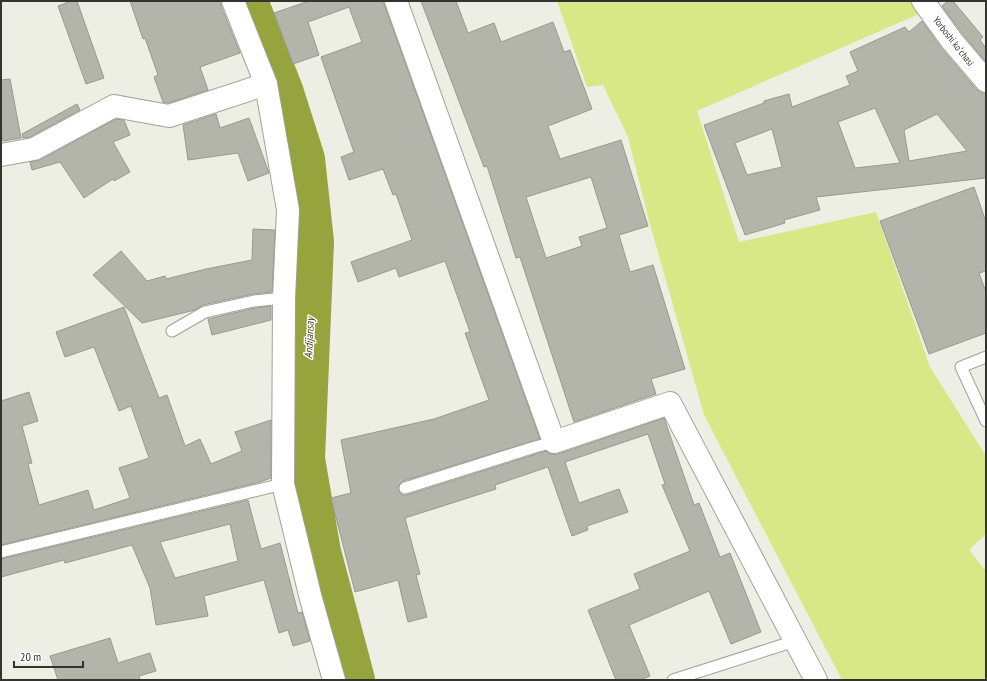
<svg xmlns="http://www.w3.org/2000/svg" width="987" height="681" font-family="'PT Sans Narrow',sans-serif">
<rect width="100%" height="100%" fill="#edefe4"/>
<!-- green -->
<path fill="#d8e886" d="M 557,1 L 910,1 L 919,14 L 697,111 L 739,242 L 876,212 L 930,367 L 986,456 L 986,534 L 969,550 L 986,571 L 986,680 L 842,680 L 704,415 L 648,217 L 628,137 L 603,85 L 587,87 Z"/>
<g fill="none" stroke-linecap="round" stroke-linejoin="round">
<!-- river -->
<path stroke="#96a43d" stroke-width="42" d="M 247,1 L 283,93 L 304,159 L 313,242 L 304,459 L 320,552 L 354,680"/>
</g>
<!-- building -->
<path fill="#b3b5ab" stroke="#989a90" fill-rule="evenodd" d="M 71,1 L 77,1 L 104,78 L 86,84 L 58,6 Z
M 130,1 L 221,1 L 221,6 L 240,53 L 200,67 L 208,90 L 168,103 L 163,102 L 154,77 L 158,75 L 145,38 L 143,39 Z
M 309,1 L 383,1 L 540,439 L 403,481 L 398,486 L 400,493 L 403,495 L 407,495 L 546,451 L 551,454 L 558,454 L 664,418 L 694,505 L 699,503 L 720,557 L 730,553 L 761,632 L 731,644 L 709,591 L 629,625 L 650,676 L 640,680 L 616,680 L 588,610 L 640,589 L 634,574 L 690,551 L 662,485 L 665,484 L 648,434 L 565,462 L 579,503 L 619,489 L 628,512 L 587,526 L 588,530 L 572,536 L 548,467 L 495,485 L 496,489 L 405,518 L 420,574 L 416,575 L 427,617 L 408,622 L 398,580 L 355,592 L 331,498 L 351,493 L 341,440 L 434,419 L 489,400 L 465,333 L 470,332 L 445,261 L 399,277 L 396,268 L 358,282 L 351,262 L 412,240 L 396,194 L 393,195 L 383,169 L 349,180 L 341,157 L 354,152 L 321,57 L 362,42 L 349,7 L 308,22 L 319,55 L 293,64 L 274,13 Z
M 421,1 L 456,1 L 468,33 L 494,23 L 501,42 L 553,22 L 564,52 L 570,50 L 592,109 L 548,126 L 560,159 L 621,140 L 648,226 L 619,235 L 630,272 L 653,265 L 685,369 L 651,379 L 656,394 L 574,422 L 520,257 L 516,258 L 487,166 L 484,167 ZM 591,177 L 607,228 L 579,237 L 582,246 L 546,258 L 526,197 Z
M 948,1 L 953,1 L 983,37 L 980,40 L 986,48 L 986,62 L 962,33 L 942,6 Z
M 922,21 L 942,49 L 976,89 L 981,93 L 986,93 L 986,178 L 816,197 L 820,210 L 784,220 L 785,223 L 745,235 L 704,125 L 764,103 L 764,101 L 789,94 L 792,107 L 850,85 L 846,76 L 858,71 L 850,52 L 905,27 L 909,32 ZM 875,108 L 900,163 L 855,168 L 838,122 ZM 937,114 L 967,151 L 909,161 L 904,130 ZM 772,129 L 782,167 L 747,175 L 735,143 Z
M 10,79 L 21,138 L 3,141 L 1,129 L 1,80 Z
M 77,104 L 80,110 L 30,137 L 23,138 L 22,134 Z
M 216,114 L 220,128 L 249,118 L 269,173 L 248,181 L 238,153 L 188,160 L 183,125 Z
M 116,119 L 124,120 L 130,135 L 113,142 L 130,172 L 114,181 L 113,179 L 84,198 L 60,162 L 32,170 L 30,162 L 40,160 Z
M 974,187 L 986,222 L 986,271 L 979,273 L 986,292 L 986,333 L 929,354 L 880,221 Z
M 253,229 L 275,230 L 272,292 L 253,294 L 203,305 L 195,310 L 142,323 L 93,275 L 121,251 L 147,281 L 165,276 L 166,279 L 206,269 L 252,260 Z
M 271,306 L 271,320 L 212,335 L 208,319 L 255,308 Z
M 124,307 L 159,398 L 167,395 L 185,446 L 200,439 L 211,464 L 242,451 L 235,432 L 271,420 L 271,478 L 260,482 L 1,545 L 1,401 L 29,392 L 38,421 L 22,426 L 32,463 L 28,464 L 39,505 L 88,490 L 94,510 L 130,498 L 119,468 L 149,458 L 131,406 L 119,411 L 94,347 L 65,357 L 56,332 Z
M 248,500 L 261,549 L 280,543 L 298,613 L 302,612 L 310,641 L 293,646 L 288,630 L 279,633 L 264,580 L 204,596 L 208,616 L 156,625 L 150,588 L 132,545 L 65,563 L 64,560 L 1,577 L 1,559 ZM 230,524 L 238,561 L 175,578 L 160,542 Z
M 110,638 L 118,663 L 150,653 L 156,671 L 139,676 L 140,680 L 58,680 L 50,656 Z"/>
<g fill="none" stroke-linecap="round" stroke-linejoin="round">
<!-- service casing -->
<g stroke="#a0a298" stroke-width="13">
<path id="service" d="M 172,331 L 205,312 L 254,301 L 284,298
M 986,357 L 961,367 L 986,421
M 405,488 L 535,447 L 554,442
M 1,552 L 283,484
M 673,680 L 795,641"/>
</g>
<!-- minor casing -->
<g stroke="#a0a298" stroke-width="24">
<path id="minor" d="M 233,1 L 266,84 L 288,210 L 284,298 L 283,484 L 311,599 L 334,680
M 396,1 L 554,442 L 670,403 L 816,680
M 923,1 L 952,41 L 986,81
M 1,155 L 34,149 L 114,106 L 169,116 L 266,84"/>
</g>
<!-- service -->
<use href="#service" stroke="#fff" stroke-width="11"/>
<!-- minor -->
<use href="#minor" stroke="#fff" stroke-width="22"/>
</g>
<g text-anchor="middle" stroke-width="3" stroke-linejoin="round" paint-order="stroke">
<!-- street labels -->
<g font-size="10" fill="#33342f" stroke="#fff">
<text transform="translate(954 41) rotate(52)" y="4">Yorboshi koʻchasi</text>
</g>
<!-- water labels -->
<g font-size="11" font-style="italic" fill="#383e14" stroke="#fff">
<text transform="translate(309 338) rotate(-87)" y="4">Andijansay</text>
</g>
</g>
<!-- border -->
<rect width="987" height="681" fill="none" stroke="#33342f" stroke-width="4"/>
<!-- scale -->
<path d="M14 661v6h69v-6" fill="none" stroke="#33342f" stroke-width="2"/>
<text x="20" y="661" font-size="12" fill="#33342f" stroke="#ffffff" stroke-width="3" paint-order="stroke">20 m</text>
</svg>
